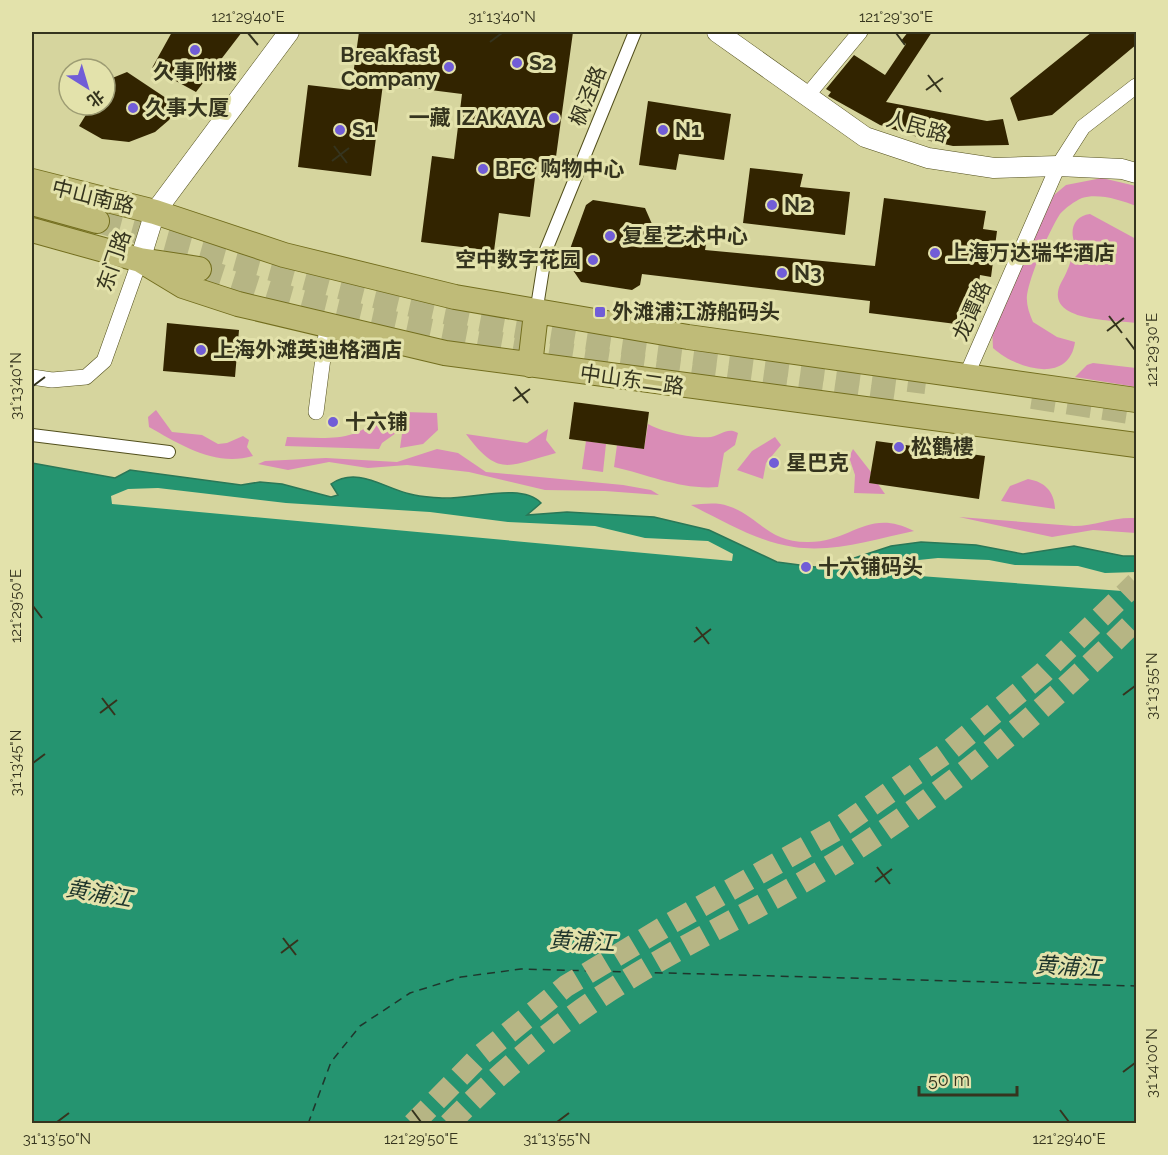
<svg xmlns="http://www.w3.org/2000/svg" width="1168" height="1155" font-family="Raleway,'Noto Sans SC',sans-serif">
<rect width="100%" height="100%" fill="#d6d59e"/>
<!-- green -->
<path fill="#d98cb6" d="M 1102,178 L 1136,186 L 1136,206 C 1121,200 1098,193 1082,198 C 1075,201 1065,208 1060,214 C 1049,231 1030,275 1027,295 C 1026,304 1029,313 1033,322 L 1057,337 L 1075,342 C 1069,385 1016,369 993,348 L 992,328 L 1054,195 L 1066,185 Z
M 1090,214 L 1136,239 L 1136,323 C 1116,320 1054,322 1058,292 C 1059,284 1064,279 1067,271 C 1071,262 1073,253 1075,244 C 1069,230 1074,216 1090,214 Z
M 1093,363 L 1136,368 L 1136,387 L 1075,377 L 1087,365 Z
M 156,410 L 172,432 L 202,435 L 218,444 L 227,443 L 243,436 L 249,440 L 247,447 L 253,456 C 215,467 181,445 149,427 L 148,417 Z
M 405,412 L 437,413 L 438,430 L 423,444 L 400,448 Z
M 376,416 L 391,417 L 390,422 L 396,433 L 382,443 L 379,449 L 285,446 L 287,437 C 316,437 359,445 376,416 Z
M 648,424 C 661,432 695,439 711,437 C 722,435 727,427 738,433 L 735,445 L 724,453 L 718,487 C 681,490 650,475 614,467 L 617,445 L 644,449 Z
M 548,429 L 546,440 L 556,453 C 510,465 499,479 466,434 L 527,443 Z
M 775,437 L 781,445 L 766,463 L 763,479 L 737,470 L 752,451 Z
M 586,441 L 606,444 L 603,472 L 582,469 Z
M 437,449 L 458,453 L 486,472 L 623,485 L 651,490 L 659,495 L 605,491 L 545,490 L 469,472 L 407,465 L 368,468 L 329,462 L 288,470 L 258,464 L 265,461 L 326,458 L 397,462 Z
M 853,449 L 871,472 L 869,483 L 878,484 L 885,494 L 854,493 L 855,475 L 849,457 Z
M 1028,479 C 1045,482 1054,491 1055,509 L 1001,501 L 1010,486 Z
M 691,505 C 703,504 717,502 728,506 C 759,516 767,542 807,542 C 851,543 868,507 914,531 C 875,539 834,553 794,547 C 758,542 723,521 691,505 Z
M 959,517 L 1074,526 C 1095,526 1113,517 1134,518 L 1136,519 L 1136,533 L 1093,530 L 1052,537 Z"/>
<!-- water -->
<path fill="#259470" stroke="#2a7757" stroke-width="1.5" d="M 32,463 L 115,478 L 130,470 L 241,485 L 260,482 L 282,484 L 331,497 L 338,495 L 331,484 C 357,466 384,488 410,494 C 420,497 431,497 442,498 C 468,500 522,482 541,503 L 527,515 L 567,512 L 654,517 L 709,530 L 777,562 L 815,567 L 833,565 L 891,546 L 921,542 L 976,545 L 1023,554 L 1074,546 L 1123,556 L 1136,556 L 1136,1123 L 32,1123 Z"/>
<!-- pier -->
<path fill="#d6d59e" d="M 158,488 L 286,503 L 430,512 L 508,522 L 595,526 L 645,538 L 708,541 L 733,554 L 732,561 L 112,504 L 111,496 L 128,489 Z
M 938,558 L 989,560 L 1015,565 L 1078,566 L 1105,573 L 1136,572 L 1136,592 L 879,573 L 880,564 Z"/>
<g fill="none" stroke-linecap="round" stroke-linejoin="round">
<!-- ferry -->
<path stroke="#1f362c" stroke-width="1.5" stroke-dasharray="8 6" stroke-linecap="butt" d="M 308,1124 L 331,1062 L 360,1026 L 410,993 L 461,977 L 521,969 L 1136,986"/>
</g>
<!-- building -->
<path fill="#322400" d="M 172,32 L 242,32 L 196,92 L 152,68 Z
M 359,32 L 573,32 L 555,164 L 537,162 L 530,217 L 499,213 L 494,251 L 421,242 L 432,156 L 454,159 L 462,94 L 383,84 L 371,176 L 298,167 L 308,85 L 351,90 Z
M 908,32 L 932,32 L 886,102 L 987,121 L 1003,119 L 1009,145 L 953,146 L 930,141 L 880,125 L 828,96 L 831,92 L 826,89 L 854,55 L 885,75 L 906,44 L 901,41 Z
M 1092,32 L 1137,32 L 1137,44 L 1052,115 L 1018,121 L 1010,98 Z
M 127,72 L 178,106 L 169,120 L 155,132 L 129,142 L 102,139 L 79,126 L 92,105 L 105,105 L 105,81 Z
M 648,101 L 731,114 L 724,160 L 679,154 L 676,170 L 639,165 Z
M 750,168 L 803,174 L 800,187 L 850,192 L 845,235 L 743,223 Z
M 884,198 L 986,211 L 983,229 L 997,231 L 991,277 L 980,275 L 975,313 L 958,311 L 956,324 L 869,313 L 870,301 L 642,274 L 640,285 L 632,290 L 581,282 L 566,260 L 586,205 L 593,200 L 645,208 L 652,224 L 708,232 L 705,250 L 875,266 Z
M 167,323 L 239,330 L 235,377 L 163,371 Z
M 574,402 L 649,412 L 644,449 L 569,439 Z
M 876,441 L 985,456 L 979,499 L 869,483 Z"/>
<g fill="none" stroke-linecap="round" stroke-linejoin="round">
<!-- secondary-tunnel -->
<path stroke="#b6b584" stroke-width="22" stroke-dasharray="22 11" stroke-linecap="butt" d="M 413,1124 L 481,1055 L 566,986 L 666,926 L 836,830 L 946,753 L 1043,673 L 1136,583
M 449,1124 C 500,1072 556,1024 617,986 C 688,941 766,906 838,861 C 947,792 1045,710 1136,620"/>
<!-- primary-tunnel -->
<path stroke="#b6b584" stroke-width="24" stroke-dasharray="24 12" stroke-linecap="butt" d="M 97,221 C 224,254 349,294 478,319 C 626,347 777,363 926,382
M 199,269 C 239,282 279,296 320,306 C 512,354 708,374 903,402
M 1032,397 L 1136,413"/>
<!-- pedestrian casing -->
<g stroke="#524f1c" stroke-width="14">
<path id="pedestrian" d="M 536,313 L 546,250 L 635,32
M 32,435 L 169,452"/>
</g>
<!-- minor casing -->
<g stroke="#524f1c" stroke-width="16">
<path id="minor" d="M 806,97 L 860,32
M 967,374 L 1058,166 L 1083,127 L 1136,86
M 32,377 L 52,380 L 86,377 L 104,361 L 140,260
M 316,412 L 327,327"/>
</g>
<!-- tertiary casing -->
<g stroke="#524f1c" stroke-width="21">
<path id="tertiary" d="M 717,32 L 865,137 L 928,158 L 994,168 L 1058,166 L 1122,169 L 1136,173
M 140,260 L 155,212 L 289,32"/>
</g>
<!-- primary casing -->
<g stroke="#736e1e" stroke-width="26">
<path id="primary" d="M 32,181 L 155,212 L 284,255 L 455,297 L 688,337 L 1136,400
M 32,203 L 97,221
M 32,230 L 140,260 L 199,269
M 140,260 L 183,286 L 238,304 L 445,353 L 1136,445
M 530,365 L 536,313"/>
</g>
<!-- pedestrian -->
<use href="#pedestrian" stroke="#fff" stroke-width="12"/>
<!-- minor -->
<use href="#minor" stroke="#fff" stroke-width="15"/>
<!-- tertiary -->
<use href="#tertiary" stroke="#fff" stroke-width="20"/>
<!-- primary -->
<use href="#primary" stroke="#bfbb78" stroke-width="24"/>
</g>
<!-- ticks -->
<path fill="none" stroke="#35341e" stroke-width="2" d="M 248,33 L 258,45M 896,33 L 905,45M 490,42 L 502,33M 928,75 L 941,92M 926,90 L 943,78M 334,146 L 347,163M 332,161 L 349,148M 1109,316 L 1122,333M 1107,331 L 1124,318M 1126,338 L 1135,350M 33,386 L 45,377M 515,387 L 528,403M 513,401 L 530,389M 33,606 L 42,618M 696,627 L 709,644M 694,642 L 711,629M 1123,695 L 1135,686M 102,698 L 115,715M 100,713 L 117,700M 33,763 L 45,754M 877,867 L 890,884M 875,882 L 892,869M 283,938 L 296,955M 281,953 L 298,940M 1123,1072 L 1135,1063M 412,1110 L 421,1122M 1060,1110 L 1069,1122M 57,1122 L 69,1113M 557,1122 L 569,1113"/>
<!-- markers -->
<g fill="#715dd7" stroke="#e3e2ab" stroke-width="2">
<circle cx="195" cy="50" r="6"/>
<circle cx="517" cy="63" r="6"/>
<circle cx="449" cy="67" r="6"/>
<circle cx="133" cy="108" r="6"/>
<circle cx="554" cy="118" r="6"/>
<circle cx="340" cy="130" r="6"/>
<circle cx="663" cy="130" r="6"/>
<circle cx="483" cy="169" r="6"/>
<circle cx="772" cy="205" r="6"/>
<circle cx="610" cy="236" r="6"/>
<circle cx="935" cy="253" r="6"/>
<circle cx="593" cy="260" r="6"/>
<circle cx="782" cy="273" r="6"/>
<rect x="594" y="306" width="12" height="12" rx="3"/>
<circle cx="201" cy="350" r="6"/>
<circle cx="333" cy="422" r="6"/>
<circle cx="899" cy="447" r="6"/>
<circle cx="774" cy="463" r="6"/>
<circle cx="806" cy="567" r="6"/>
</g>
<g text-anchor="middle" stroke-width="6" stroke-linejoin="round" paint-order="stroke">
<!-- poi labels -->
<g font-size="21" font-weight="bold" fill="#35341e" stroke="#e3e2ab" text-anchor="start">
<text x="437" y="62" text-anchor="end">Breakfast<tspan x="437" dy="24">Company</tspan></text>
<text x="529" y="70">S2</text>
<text x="195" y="79" text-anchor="middle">久事附楼</text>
<text x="145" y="115">久事大厦</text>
<text x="542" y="125" text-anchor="end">一藏 IZAKAYA</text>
<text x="352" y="137">S1</text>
<text x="675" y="137">N1</text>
<text x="495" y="176">BFC 购物中心</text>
<text x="784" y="212">N2</text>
<text x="622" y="243">复星艺术中心</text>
<text x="947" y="260">上海万达瑞华酒店</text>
<text x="581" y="267" text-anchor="end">空中数字花园</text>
<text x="794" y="280">N3</text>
<text x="612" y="319">外滩浦江游船码头</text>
<text x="213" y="357">上海外滩英迪格酒店</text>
<text x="345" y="429">十六铺</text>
<text x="911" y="454">松鶴樓</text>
<text x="786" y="470">星巴克</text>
<text x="818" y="574">十六铺码头</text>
</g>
<!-- street labels -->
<g font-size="21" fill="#35341e" stroke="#e3e2ab">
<text transform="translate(588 96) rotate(-68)" y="7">枫泾路</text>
<text transform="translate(917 127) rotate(16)" y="7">人民路</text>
<text transform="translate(93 197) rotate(14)" y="7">中山南路</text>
<text transform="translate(114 261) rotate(-71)" y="7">东门路</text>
<text transform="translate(972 311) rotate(-66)" y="7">龙谭路</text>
<text transform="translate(632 380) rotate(8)" y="7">中山东二路</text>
</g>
<!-- water labels -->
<g font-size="22" font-style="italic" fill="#1f362c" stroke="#e3e2ab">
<text transform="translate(99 893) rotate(10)" y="8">黄浦江</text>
<text transform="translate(582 941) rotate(3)" y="8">黄浦江</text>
<text transform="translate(1068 966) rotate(3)" y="8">黄浦江</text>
</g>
</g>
<!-- border -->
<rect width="1168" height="1155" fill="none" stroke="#e3e2ab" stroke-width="66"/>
<!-- north arrow -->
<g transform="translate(87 87) rotate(143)"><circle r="28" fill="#e3e2ab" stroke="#9d9c73" stroke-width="1.5"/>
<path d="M0-4.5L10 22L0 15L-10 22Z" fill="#715dd7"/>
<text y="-9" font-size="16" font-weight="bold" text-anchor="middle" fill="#35341e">北</text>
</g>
<!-- scale -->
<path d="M919 1086v9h98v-9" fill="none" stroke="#35341e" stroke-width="3"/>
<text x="928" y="1086" font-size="18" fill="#35341e" stroke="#e3e2ab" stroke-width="4.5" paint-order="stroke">50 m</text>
<rect x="33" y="33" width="1102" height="1089" fill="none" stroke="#35341e" stroke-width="2"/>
<g font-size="15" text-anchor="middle" fill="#35341e">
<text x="248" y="22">121°29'40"E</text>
<text x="502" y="22">31°13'40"N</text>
<text x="896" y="22">121°29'30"E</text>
<text transform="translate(1152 350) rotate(-90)" y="5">121°29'30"E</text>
<text transform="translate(16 386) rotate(-90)" y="5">31°13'40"N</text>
<text transform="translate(16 606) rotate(-90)" y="5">121°29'50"E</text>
<text transform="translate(1152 686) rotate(-90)" y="5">31°13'55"N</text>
<text transform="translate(16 763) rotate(-90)" y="5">31°13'45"N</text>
<text transform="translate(1152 1063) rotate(-90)" y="5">31°14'00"N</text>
<text x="57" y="1144">31°13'50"N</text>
<text x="421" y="1144">121°29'50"E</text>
<text x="557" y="1144">31°13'55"N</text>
<text x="1069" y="1144">121°29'40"E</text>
</g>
</svg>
